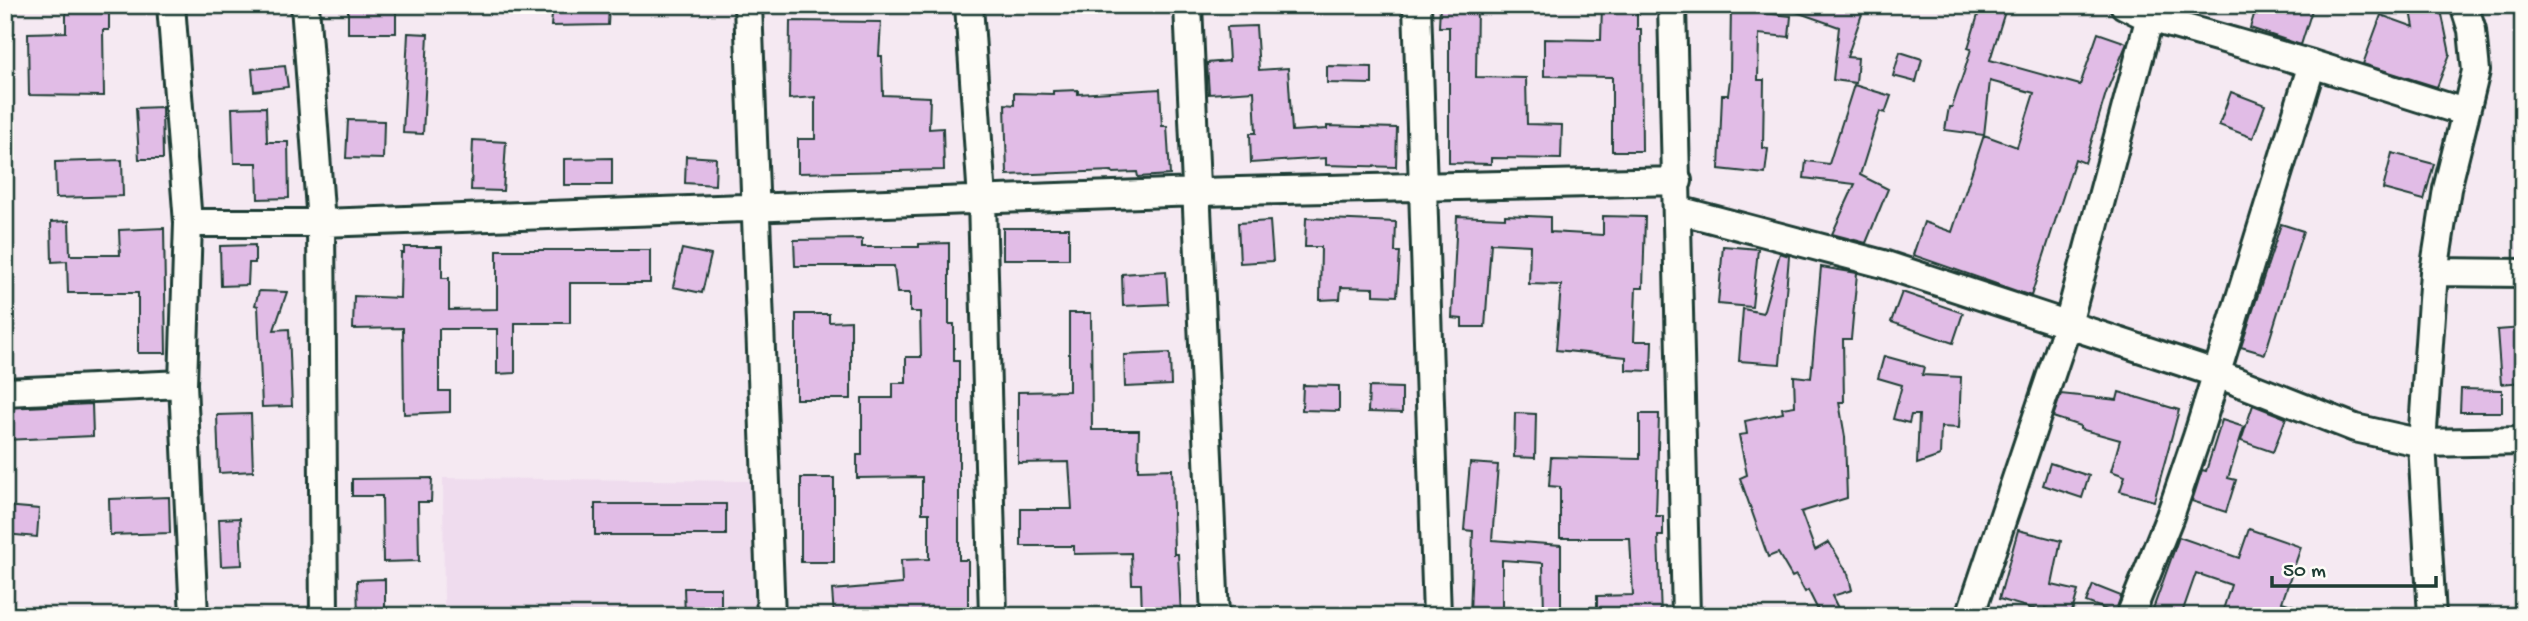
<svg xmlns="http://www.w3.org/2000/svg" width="2528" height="621" font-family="'Gochi Hand',sans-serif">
<rect width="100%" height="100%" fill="#f5e9f2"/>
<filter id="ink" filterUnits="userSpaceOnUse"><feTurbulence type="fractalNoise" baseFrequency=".0143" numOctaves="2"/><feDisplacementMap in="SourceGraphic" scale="14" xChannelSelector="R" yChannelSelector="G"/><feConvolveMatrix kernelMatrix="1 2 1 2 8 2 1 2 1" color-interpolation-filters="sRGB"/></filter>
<g filter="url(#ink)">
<!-- built -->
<path fill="#efdcee" d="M 443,478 L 752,481 L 757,616 L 444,616 Z"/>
<!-- building -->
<path fill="#e1bce6" stroke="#1f3d34" stroke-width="2" fill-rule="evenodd" d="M 66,5 L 109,5 L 109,30 L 103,30 L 104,96 L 29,95 L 28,33 L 66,32 Z
M 348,5 L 396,5 L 396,33 L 348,33 Z
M 553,5 L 609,5 L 608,25 L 551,26 Z
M 1440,5 L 1477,5 L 1476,77 L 1526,78 L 1527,124 L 1562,125 L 1561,159 L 1491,158 L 1491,164 L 1449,163 L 1449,27 L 1439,27 Z
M 1602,5 L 1637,5 L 1637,29 L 1641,29 L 1642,151 L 1612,151 L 1612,77 L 1544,76 L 1544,39 L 1601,40 Z
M 1731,5 L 1756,5 L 1755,12 L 1791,16 L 1789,37 L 1759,34 L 1758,80 L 1764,80 L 1763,148 L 1768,149 L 1765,174 L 1719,169 L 1722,95 L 1728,95 L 1730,79 Z
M 1785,5 L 1846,5 L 1863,11 L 1847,57 L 1858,58 L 1856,83 L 1833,80 L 1839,27 L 1785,8 Z
M 1981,5 L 2007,5 L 1990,60 L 2080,85 L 2098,33 L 2127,43 L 2106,93 L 2085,163 L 2075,159 L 2031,296 L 1913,255 L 1924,222 L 1952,232 L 1984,135 L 1945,130 L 1949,107 L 1952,107 L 1964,72 L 1971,49 L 1968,48 ZM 1990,81 L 2034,93 L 2017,147 L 1984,135 Z
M 2257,5 L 2296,5 L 2312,10 L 2301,45 L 2250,28 Z
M 2410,5 L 2440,5 L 2450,54 L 2437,87 L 2363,64 L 2381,15 L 2414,27 Z
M 790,21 L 881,22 L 879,56 L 882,56 L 883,95 L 930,97 L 929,129 L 943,128 L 944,170 L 798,173 L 798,139 L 815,139 L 815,97 L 789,99 Z
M 1256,26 L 1259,70 L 1288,68 L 1292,131 L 1327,129 L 1327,126 L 1397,128 L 1396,167 L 1326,165 L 1326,158 L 1251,163 L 1250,133 L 1256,133 L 1254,91 L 1209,94 L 1207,63 L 1229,61 L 1227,27 Z
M 408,33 L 428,34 L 423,134 L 403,133 Z
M 1900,52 L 1922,59 L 1916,82 L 1893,76 Z
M 285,66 L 288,87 L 254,91 L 252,69 Z
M 1327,66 L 1372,67 L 1372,84 L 1327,83 Z
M 1854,85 L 1891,96 L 1885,113 L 1880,111 L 1860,175 L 1888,189 L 1866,243 L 1832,234 L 1855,184 L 1804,178 L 1806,161 L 1829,164 Z
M 1160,89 L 1162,126 L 1167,126 L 1170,175 L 1138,177 L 1137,172 L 1113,173 L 1112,171 L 1007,175 L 1005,104 L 1014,105 L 1014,93 L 1053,94 L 1053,91 L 1078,90 L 1078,94 Z
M 2231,92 L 2265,105 L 2253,138 L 2219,125 Z
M 162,107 L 163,159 L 139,159 L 136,108 Z
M 266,107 L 267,142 L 288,142 L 289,198 L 258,199 L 257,163 L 234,163 L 232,108 Z
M 348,120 L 384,121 L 383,159 L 346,158 Z
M 473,140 L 506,142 L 503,191 L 471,190 Z
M 2392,153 L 2434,164 L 2424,200 L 2383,189 Z
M 686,156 L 716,158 L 715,185 L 685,183 Z
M 612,158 L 612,185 L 564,185 L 564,159 Z
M 122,160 L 123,196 L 56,198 L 55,162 Z
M 1505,215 L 1550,217 L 1550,232 L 1603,235 L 1603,216 L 1645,217 L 1643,288 L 1636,288 L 1634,341 L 1652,341 L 1651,371 L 1626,370 L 1626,357 L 1556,350 L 1561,285 L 1529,284 L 1530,245 L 1491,243 L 1485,327 L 1462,327 L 1462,319 L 1452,318 L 1457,216 L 1505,218 Z
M 1306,218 L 1396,222 L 1395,252 L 1400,252 L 1397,296 L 1374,295 L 1374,288 L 1341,287 L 1340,299 L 1320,300 L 1321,247 L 1305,247 Z
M 69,221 L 70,255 L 120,255 L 119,230 L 164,228 L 166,353 L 138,353 L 138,293 L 68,293 L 67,261 L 52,262 L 51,222 Z
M 1270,221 L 1273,261 L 1240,263 L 1238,223 Z
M 2281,224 L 2303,231 L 2265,354 L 2241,347 Z
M 1003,228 L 1069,228 L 1069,259 L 1003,259 Z
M 862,239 L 862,247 L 919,247 L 919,244 L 949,243 L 949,324 L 954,324 L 954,361 L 959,361 L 959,560 L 968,560 L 968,616 L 834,616 L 832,590 L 902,584 L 901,560 L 929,559 L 929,513 L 922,513 L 922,477 L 857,478 L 857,455 L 862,455 L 862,398 L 893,398 L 893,383 L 906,383 L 906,357 L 921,357 L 920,312 L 910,312 L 910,293 L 897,293 L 894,266 L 795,266 L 794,240 Z
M 255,245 L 255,263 L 249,263 L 248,285 L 221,286 L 220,246 Z
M 1723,246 L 1758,249 L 1752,307 L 1718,304 Z
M 404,247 L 442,247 L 442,278 L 449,278 L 449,310 L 497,309 L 497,250 L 650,250 L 650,283 L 570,283 L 570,323 L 515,323 L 515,373 L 497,374 L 497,329 L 439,329 L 439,391 L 450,391 L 450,412 L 404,414 L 403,328 L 353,329 L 354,296 L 400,298 L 401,253 L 404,253 Z
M 682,249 L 711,255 L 702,293 L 673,287 Z
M 1780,253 L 1789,256 L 1780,364 L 1739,361 L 1743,309 L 1763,313 Z
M 1821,267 L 1857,273 L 1851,339 L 1843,339 L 1844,402 L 1839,402 L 1845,437 L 1847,498 L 1801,512 L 1815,550 L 1829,542 L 1848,574 L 1852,590 L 1832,596 L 1842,616 L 1821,616 L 1808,590 L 1805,592 L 1796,575 L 1792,577 L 1778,553 L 1768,557 L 1740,478 L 1747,475 L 1739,435 L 1747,434 L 1745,421 L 1783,413 L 1782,408 L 1795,406 L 1794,376 L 1811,378 Z
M 1166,271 L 1168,304 L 1123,306 L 1122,274 Z
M 259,291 L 287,292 L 274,330 L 289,329 L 292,406 L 262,407 L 258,306 L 255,305 Z
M 1902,292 L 1963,313 L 1953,343 L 1891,322 Z
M 1069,313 L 1091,313 L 1092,430 L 1139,430 L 1138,470 L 1172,469 L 1174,554 L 1178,554 L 1181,616 L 1142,616 L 1141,584 L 1132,584 L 1131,553 L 1074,554 L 1074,546 L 1021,546 L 1021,509 L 1072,509 L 1069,462 L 1018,463 L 1018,392 L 1069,391 Z
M 796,314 L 829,314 L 829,322 L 851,321 L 851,399 L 796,399 Z
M 2523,328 L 2523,382 L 2501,384 L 2497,330 Z
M 1170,353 L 1171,385 L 1125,387 L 1124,355 Z
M 1884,356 L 1924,367 L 1922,375 L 1961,377 L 1959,428 L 1941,427 L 1940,456 L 1917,464 L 1919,415 L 1911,415 L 1909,423 L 1893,419 L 1902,385 L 1878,378 Z
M 1303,385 L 1339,386 L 1339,411 L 1302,410 Z
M 1369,387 L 1402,388 L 1402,413 L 1368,412 Z
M 2461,389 L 2502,390 L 2502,412 L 2460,412 Z
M 2119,392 L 2179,410 L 2154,501 L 2120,491 L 2125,476 L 2111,471 L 2120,440 L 2080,429 L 2080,426 L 2053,417 L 2061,394 L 2117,400 Z
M 92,404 L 93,436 L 5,440 L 5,408 Z
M 2253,405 L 2286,418 L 2273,452 L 2241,441 Z
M 1515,413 L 1536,414 L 1535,458 L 1514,457 Z
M 251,414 L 253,471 L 219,473 L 217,415 Z
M 1640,414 L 1659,414 L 1656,516 L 1663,516 L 1663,536 L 1658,536 L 1661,616 L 1597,616 L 1597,596 L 1633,595 L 1630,538 L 1560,538 L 1560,487 L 1549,486 L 1551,457 L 1640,459 Z
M 2222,420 L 2244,427 L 2228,478 L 2236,480 L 2226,512 L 2192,501 L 2202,470 L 2206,471 Z
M 1470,463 L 1498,465 L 1492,540 L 1561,545 L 1561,616 L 1544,616 L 1543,563 L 1502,560 L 1502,616 L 1470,616 L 1473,531 L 1464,530 Z
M 2050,463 L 2089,476 L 2082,498 L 2043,485 Z
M 432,478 L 431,502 L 418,502 L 419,561 L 383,562 L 382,496 L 352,496 L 352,479 Z
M 801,478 L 834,478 L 834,562 L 801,562 Z
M 169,497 L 170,533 L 110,535 L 109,499 Z
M 595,504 L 726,504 L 726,535 L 595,535 Z
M 5,506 L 39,509 L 37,537 L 5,534 Z
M 240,518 L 242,565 L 221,566 L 219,519 Z
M 2249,529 L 2301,547 L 2282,602 L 2314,612 L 2313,616 L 2221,616 L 2231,585 L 2196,573 L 2181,616 L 2157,616 L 2159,611 L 2153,609 L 2179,537 L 2239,558 Z
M 2018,530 L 2061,541 L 2052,585 L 2078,591 L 2071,615 L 2045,608 L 2044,612 L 1999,599 Z
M 385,579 L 385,616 L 358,616 L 357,580 Z
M 2093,585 L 2121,596 L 2115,613 L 2086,602 Z
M 684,588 L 721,588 L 721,616 L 685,616 Z"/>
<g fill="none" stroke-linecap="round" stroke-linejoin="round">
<!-- street casing -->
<g stroke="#1f3d34" stroke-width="32">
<path id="street" d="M 171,5 L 188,223 L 183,384 L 194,616
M 305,5 L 321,223 L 324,616
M 748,5 L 771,616
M 969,5 L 982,200 L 993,616
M 1188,5 L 1215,616
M 1417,5 L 1437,616
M 1672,5 L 1686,616
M 2124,5 L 2150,18 L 2312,64 L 2464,112
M 1678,210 L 1883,264 L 2215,373 L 2355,428 L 2422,443 L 2523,441
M 188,223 L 321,223 L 1198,192 L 1678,181
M 2434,272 L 2523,273
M 5,392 L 183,384
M 1970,616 L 2068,324 L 2153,5
M 2130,616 L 2170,516 L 2197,437 L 2312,64
M 2432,616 L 2422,443 L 2434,272 L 2447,189 L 2476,71 L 2472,30 L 2464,5"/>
</g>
<!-- street -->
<use href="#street" stroke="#fdfcf7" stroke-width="26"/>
</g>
</g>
<!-- margin -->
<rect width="2528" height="621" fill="none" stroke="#fdfcf7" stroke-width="28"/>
<rect x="14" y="14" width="2500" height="593" fill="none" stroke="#1f3d34" stroke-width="2.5" filter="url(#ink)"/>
<!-- scale -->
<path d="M2272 576v10h164v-10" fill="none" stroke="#1f3d34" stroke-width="3.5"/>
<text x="2283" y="576" font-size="21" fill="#1f3d34" stroke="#fdfcf7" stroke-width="5" paint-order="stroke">50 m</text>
</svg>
